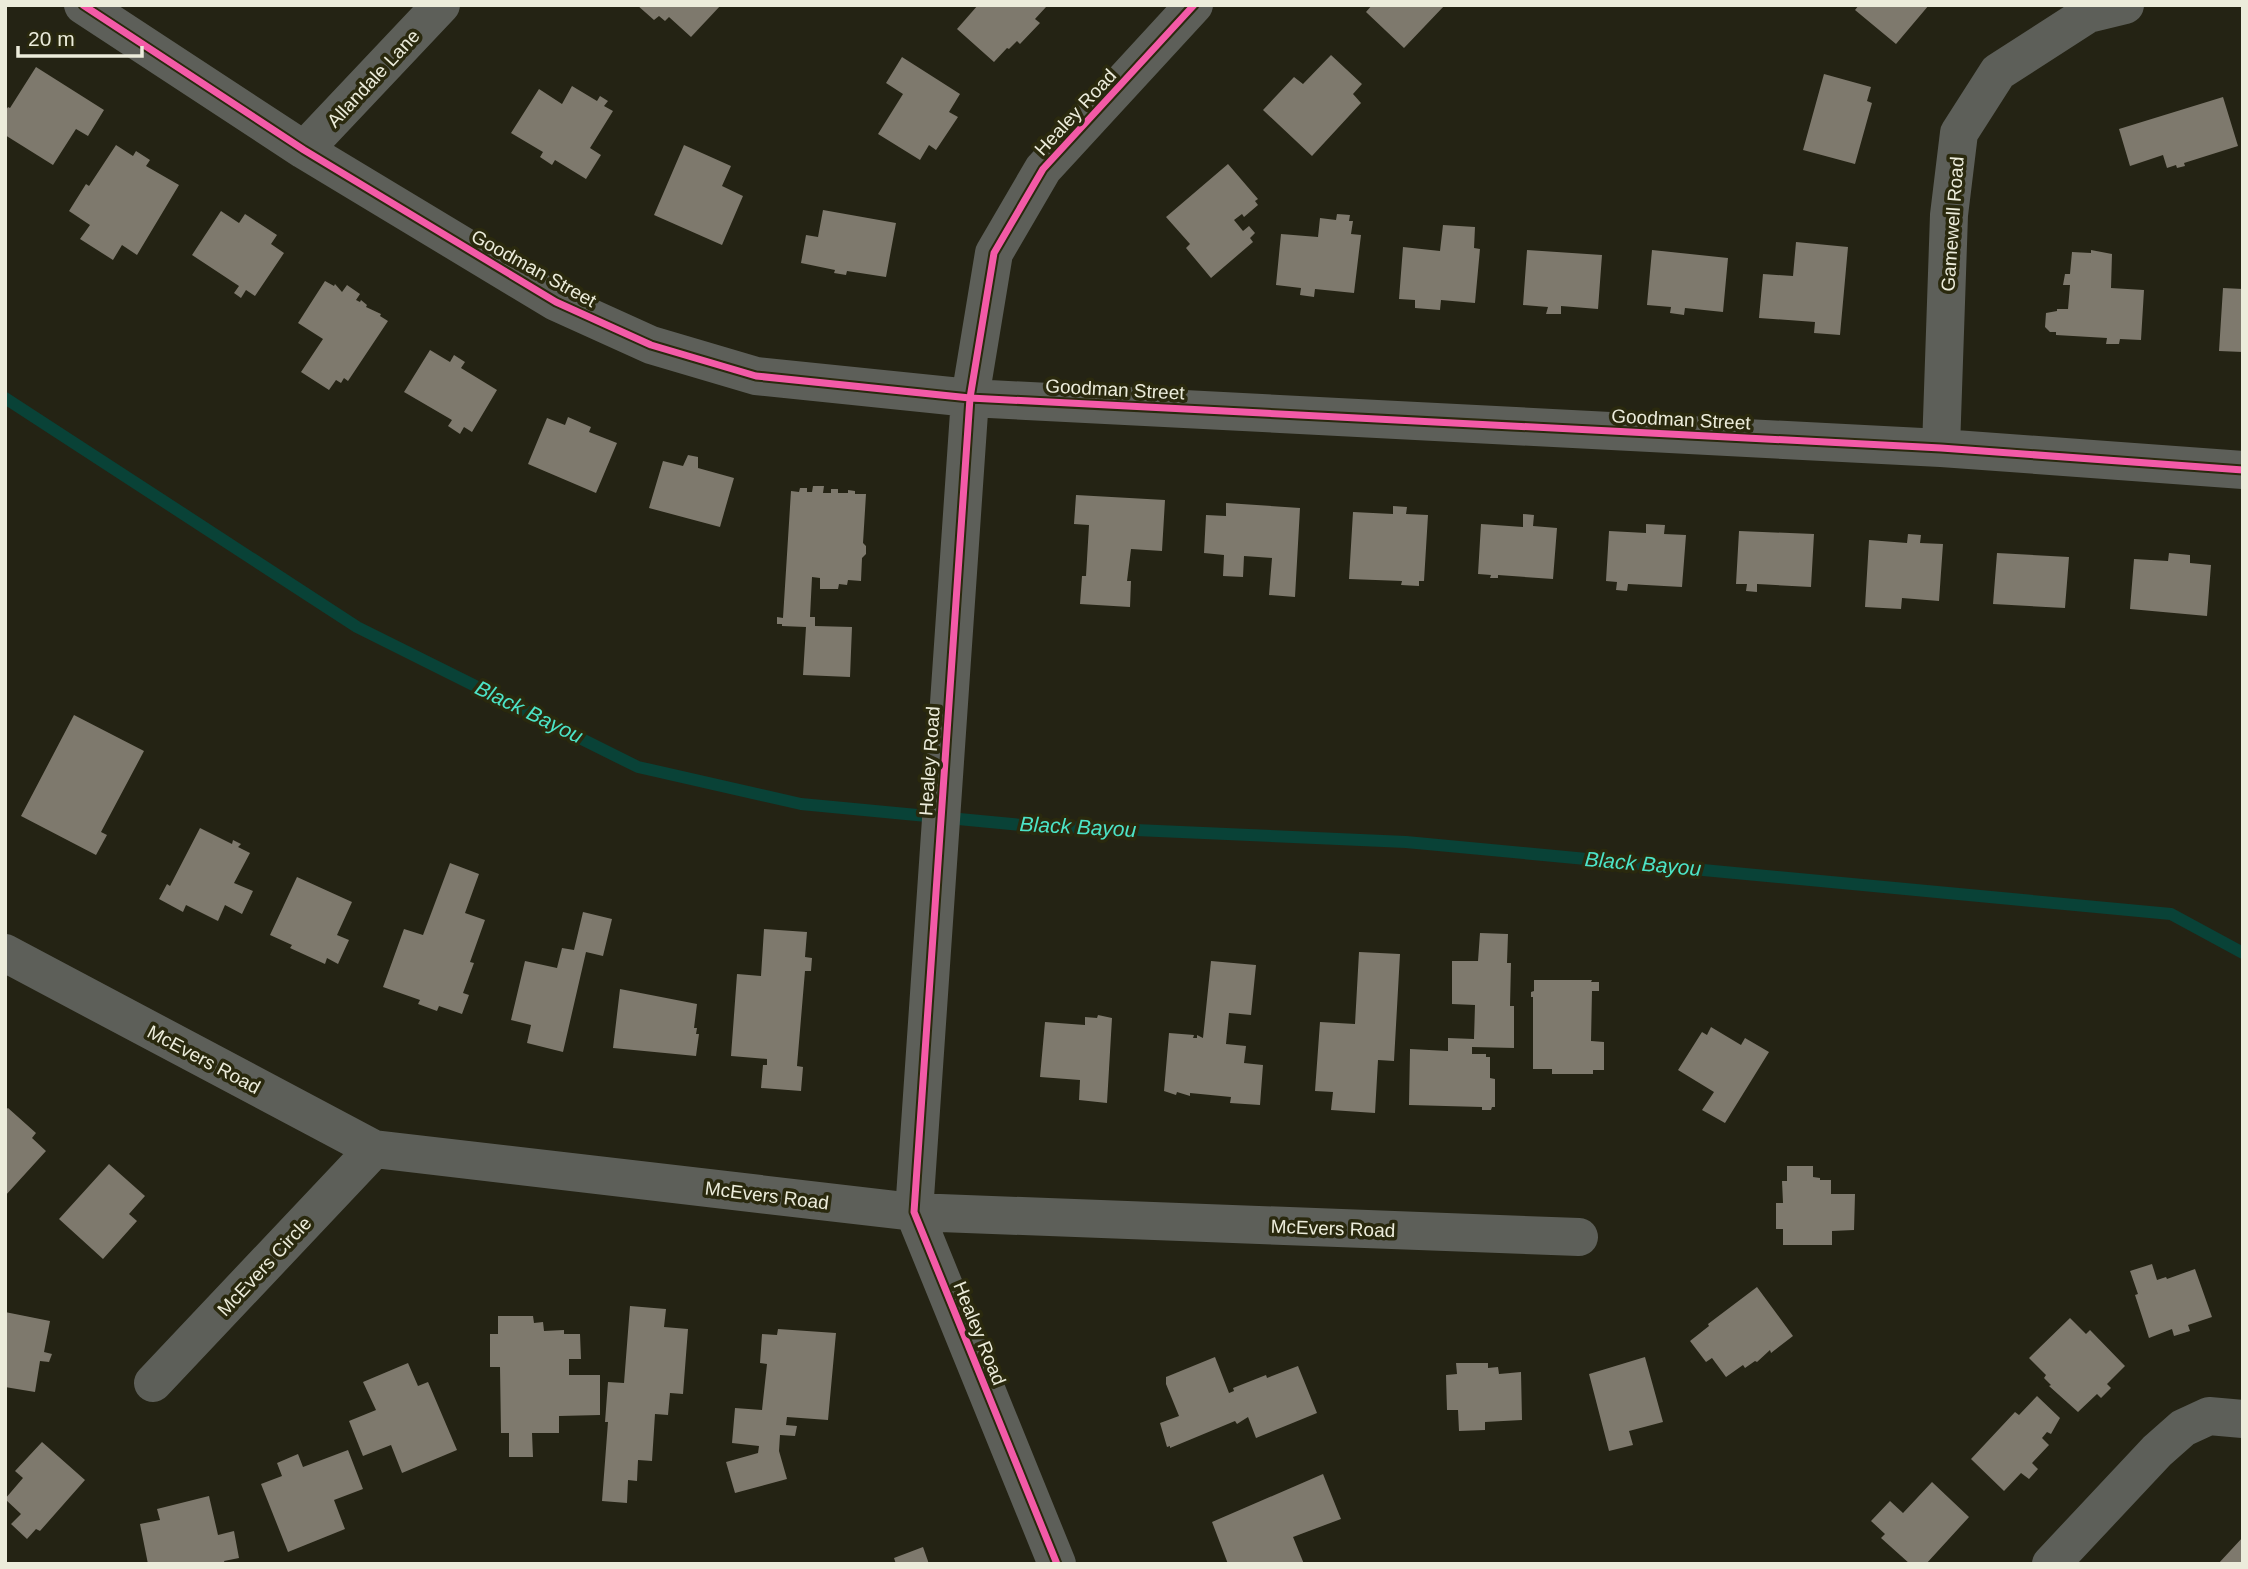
<svg xmlns="http://www.w3.org/2000/svg" width="2248" height="1569" font-family="Arial,sans-serif">
<rect width="100%" height="100%" fill="#242314"/>
<g fill="none" stroke-linecap="round" stroke-linejoin="round">
<!-- stream -->
<path stroke="#094237" stroke-width="12" d="M 5,398 L 357,627 L 638,767 L 801,804 L 1022,825 L 1406,842 L 2171,914 L 2243,953"/>
</g>
<!-- building -->
<path fill="#7e796d" d="M 637,5 L 721,5 L 691,37 L 669,17 L 665,21 L 659,16 L 654,20 Z
M 978,5 L 1045,5 L 1046,7 L 1035,19 L 1040,23 L 1020,44 L 1017,41 L 1009,49 L 1007,48 L 994,62 L 957,29 Z
M 1372,5 L 1445,5 L 1404,48 L 1366,12 Z
M 1859,5 L 1929,5 L 1896,44 L 1855,10 Z
M 1331,55 L 1362,84 L 1353,94 L 1361,103 L 1312,156 L 1263,110 L 1294,77 L 1303,84 Z
M 902,57 L 960,94 L 949,112 L 958,117 L 936,150 L 929,145 L 920,160 L 878,134 L 903,94 L 886,83 Z
M 36,67 L 104,110 L 88,136 L 76,129 L 53,165 L 5,135 L 5,112 L 8,107 L 10,108 Z
M 1824,74 L 1871,87 L 1867,101 L 1872,103 L 1855,164 L 1803,150 Z
M 572,86 L 597,101 L 600,96 L 608,101 L 604,106 L 613,111 L 590,148 L 601,155 L 586,179 L 555,160 L 552,165 L 540,157 L 543,152 L 511,133 L 539,89 L 562,104 Z
M 2223,97 L 2238,146 L 2184,163 L 2185,166 L 2177,168 L 2176,165 L 2167,168 L 2163,155 L 2130,166 L 2119,129 Z
M 116,145 L 133,156 L 136,151 L 150,160 L 146,166 L 179,185 L 137,255 L 122,245 L 113,260 L 80,239 L 90,225 L 69,211 L 86,184 L 89,186 Z
M 684,145 L 731,166 L 722,186 L 743,196 L 722,245 L 654,215 Z
M 1228,164 L 1258,199 L 1255,201 L 1258,205 L 1244,217 L 1242,214 L 1234,220 L 1243,231 L 1249,226 L 1255,233 L 1250,238 L 1253,242 L 1211,278 L 1186,248 L 1190,244 L 1166,217 Z
M 823,210 L 896,223 L 886,277 L 847,271 L 846,275 L 834,273 L 835,270 L 801,263 L 806,235 L 818,237 Z
M 221,211 L 239,223 L 245,214 L 277,235 L 271,244 L 284,253 L 255,296 L 246,290 L 241,298 L 234,293 L 239,286 L 192,255 Z
M 1337,214 L 1350,215 L 1349,221 L 1353,221 L 1351,234 L 1361,235 L 1354,293 L 1315,289 L 1314,297 L 1300,295 L 1301,288 L 1276,285 L 1281,234 L 1318,237 L 1320,218 L 1336,220 Z
M 1443,225 L 1475,227 L 1474,248 L 1480,249 L 1475,303 L 1441,300 L 1440,310 L 1415,308 L 1415,300 L 1399,299 L 1403,247 L 1440,251 Z
M 1796,242 L 1848,247 L 1840,335 L 1814,333 L 1815,322 L 1759,318 L 1763,274 L 1793,276 Z
M 1527,250 L 1602,255 L 1598,309 L 1561,306 L 1561,314 L 1546,314 L 1548,307 L 1523,305 Z
M 1652,250 L 1728,258 L 1723,312 L 1685,308 L 1684,315 L 1670,313 L 1671,307 L 1647,305 Z
M 2091,250 L 2112,254 L 2111,288 L 2144,290 L 2141,340 L 2120,339 L 2119,344 L 2106,344 L 2107,338 L 2056,335 L 2056,332 L 2050,332 L 2045,327 L 2046,313 L 2057,311 L 2057,309 L 2068,309 L 2070,285 L 2063,285 L 2065,274 L 2070,274 L 2072,252 L 2091,253 Z
M 325,281 L 334,286 L 335,284 L 342,292 L 347,285 L 360,294 L 356,300 L 360,302 L 361,300 L 367,305 L 366,307 L 381,314 L 380,316 L 388,321 L 348,381 L 344,378 L 341,383 L 336,380 L 329,390 L 301,372 L 323,339 L 298,323 Z
M 2223,288 L 2243,289 L 2243,352 L 2219,351 Z
M 430,350 L 450,362 L 454,355 L 465,362 L 461,368 L 497,390 L 472,432 L 464,427 L 460,434 L 448,426 L 452,420 L 404,392 Z
M 568,417 L 591,427 L 589,432 L 617,443 L 596,493 L 528,464 L 547,418 L 565,425 Z
M 688,455 L 698,457 L 698,468 L 734,478 L 720,527 L 649,508 L 663,461 L 683,466 Z
M 813,486 L 824,486 L 823,493 L 831,493 L 831,489 L 838,489 L 838,493 L 848,493 L 848,490 L 855,491 L 855,494 L 866,494 L 863,543 L 866,546 L 866,554 L 862,558 L 861,581 L 848,580 L 847,585 L 839,584 L 838,589 L 820,589 L 820,578 L 812,577 L 810,617 L 815,617 L 815,626 L 852,627 L 850,677 L 803,675 L 806,627 L 782,626 L 782,624 L 777,624 L 777,617 L 783,618 L 791,491 L 799,492 L 800,488 L 807,488 L 807,492 L 812,492 Z
M 1076,495 L 1165,500 L 1162,551 L 1131,549 L 1127,581 L 1131,581 L 1130,607 L 1080,604 L 1082,576 L 1086,576 L 1089,525 L 1074,524 Z
M 1226,503 L 1300,508 L 1295,597 L 1269,595 L 1272,558 L 1244,556 L 1243,577 L 1223,576 L 1224,555 L 1204,553 L 1206,515 L 1226,516 Z
M 1393,506 L 1407,507 L 1406,514 L 1428,515 L 1424,581 L 1419,581 L 1419,586 L 1401,585 L 1402,581 L 1349,579 L 1353,512 L 1393,514 Z
M 1523,514 L 1534,515 L 1533,526 L 1557,528 L 1553,579 L 1498,575 L 1498,578 L 1490,578 L 1491,575 L 1478,574 L 1481,524 L 1523,527 Z
M 1646,524 L 1665,525 L 1664,534 L 1686,535 L 1682,587 L 1628,584 L 1627,591 L 1616,590 L 1617,582 L 1606,581 L 1609,531 L 1646,533 Z
M 1739,531 L 1814,534 L 1811,587 L 1757,584 L 1757,592 L 1746,591 L 1747,584 L 1736,584 Z
M 1908,534 L 1921,535 L 1920,543 L 1943,544 L 1939,601 L 1902,598 L 1901,609 L 1865,607 L 1869,540 L 1907,543 Z
M 1997,553 L 2069,557 L 2065,608 L 1993,604 Z
M 2169,553 L 2190,555 L 2190,563 L 2211,565 L 2207,616 L 2130,609 L 2134,559 L 2168,561 Z
M 74,715 L 144,751 L 101,832 L 107,835 L 96,855 L 21,816 Z
M 200,828 L 232,844 L 233,840 L 241,844 L 238,847 L 250,853 L 234,883 L 253,891 L 242,914 L 225,905 L 218,921 L 186,905 L 183,912 L 159,899 L 167,884 L 170,886 Z
M 450,863 L 479,874 L 465,913 L 485,920 L 470,962 L 474,963 L 463,993 L 469,995 L 462,1014 L 439,1006 L 437,1011 L 418,1004 L 420,1000 L 383,987 L 404,929 L 423,935 Z
M 297,877 L 352,902 L 337,935 L 349,940 L 338,964 L 327,958 L 325,964 L 290,948 L 292,945 L 270,935 Z
M 583,912 L 612,919 L 603,956 L 586,952 L 563,1052 L 527,1043 L 531,1025 L 511,1020 L 525,961 L 557,968 L 562,948 L 574,950 Z
M 764,929 L 807,932 L 805,957 L 812,958 L 811,971 L 805,971 L 797,1066 L 803,1067 L 801,1091 L 761,1088 L 763,1065 L 767,1065 L 767,1059 L 731,1056 L 737,974 L 761,976 Z
M 1480,933 L 1508,934 L 1507,963 L 1511,963 L 1510,1006 L 1514,1006 L 1514,1048 L 1472,1047 L 1472,1054 L 1486,1054 L 1486,1057 L 1490,1057 L 1490,1078 L 1495,1079 L 1495,1107 L 1492,1107 L 1491,1110 L 1482,1110 L 1482,1107 L 1409,1105 L 1410,1049 L 1448,1051 L 1448,1038 L 1474,1039 L 1475,1005 L 1452,1004 L 1452,961 L 1478,961 Z
M 1359,952 L 1400,954 L 1394,1061 L 1378,1060 L 1375,1113 L 1331,1110 L 1333,1092 L 1315,1091 L 1320,1022 L 1355,1024 Z
M 1211,961 L 1256,965 L 1251,1015 L 1229,1013 L 1226,1044 L 1246,1046 L 1244,1063 L 1263,1065 L 1260,1105 L 1230,1103 L 1231,1097 L 1190,1093 L 1190,1096 L 1177,1092 L 1176,1095 L 1164,1091 L 1169,1033 L 1194,1035 L 1193,1038 L 1197,1038 L 1197,1035 L 1203,1038 Z
M 1534,980 L 1592,980 L 1591,982 L 1599,982 L 1599,991 L 1592,991 L 1591,1041 L 1604,1042 L 1604,1070 L 1593,1070 L 1593,1074 L 1552,1074 L 1552,1069 L 1533,1069 L 1533,997 L 1531,997 L 1531,992 L 1534,991 Z
M 620,989 L 697,1004 L 694,1028 L 697,1028 L 696,1034 L 699,1034 L 696,1056 L 613,1048 Z
M 1098,1015 L 1112,1018 L 1107,1103 L 1079,1100 L 1080,1080 L 1040,1077 L 1045,1022 L 1085,1025 L 1085,1017 L 1097,1018 Z
M 1711,1027 L 1741,1045 L 1745,1038 L 1769,1052 L 1725,1123 L 1702,1110 L 1714,1092 L 1678,1070 L 1702,1032 L 1707,1035 Z
M 8,1108 L 36,1133 L 32,1138 L 46,1151 L 5,1196 L 5,1110 Z
M 109,1164 L 145,1196 L 129,1214 L 137,1221 L 103,1259 L 59,1219 Z
M 1787,1166 L 1813,1166 L 1813,1177 L 1820,1178 L 1820,1180 L 1831,1180 L 1831,1194 L 1855,1194 L 1854,1230 L 1832,1231 L 1832,1245 L 1783,1245 L 1783,1229 L 1776,1229 L 1776,1203 L 1783,1203 L 1782,1181 L 1787,1181 Z
M 2152,1264 L 2157,1280 L 2166,1277 L 2167,1279 L 2195,1269 L 2212,1317 L 2188,1325 L 2190,1331 L 2174,1336 L 2172,1329 L 2149,1338 L 2135,1295 L 2138,1294 L 2130,1271 Z
M 1757,1287 L 1793,1336 L 1771,1353 L 1770,1350 L 1757,1362 L 1755,1361 L 1745,1368 L 1743,1365 L 1726,1377 L 1712,1358 L 1706,1362 L 1690,1341 L 1709,1326 L 1708,1324 Z
M 630,1306 L 666,1309 L 664,1327 L 688,1329 L 683,1394 L 670,1393 L 668,1415 L 655,1414 L 652,1461 L 638,1460 L 637,1481 L 628,1480 L 627,1503 L 602,1501 L 608,1422 L 605,1422 L 608,1382 L 624,1383 Z
M 5,1312 L 50,1321 L 44,1352 L 52,1354 L 49,1362 L 40,1361 L 35,1392 L 5,1387 Z
M 498,1316 L 533,1316 L 534,1323 L 543,1322 L 544,1331 L 564,1330 L 564,1334 L 580,1334 L 581,1359 L 569,1359 L 569,1375 L 600,1375 L 600,1415 L 559,1416 L 559,1433 L 532,1433 L 533,1457 L 509,1457 L 509,1433 L 501,1433 L 500,1367 L 490,1367 L 490,1334 L 498,1334 Z
M 2070,1318 L 2086,1334 L 2090,1330 L 2125,1366 L 2107,1384 L 2111,1388 L 2101,1398 L 2097,1394 L 2078,1412 L 2049,1386 L 2051,1385 L 2044,1378 L 2046,1375 L 2029,1358 Z
M 778,1329 L 836,1333 L 828,1420 L 787,1417 L 786,1425 L 797,1426 L 795,1436 L 780,1435 L 779,1451 L 787,1479 L 735,1493 L 726,1462 L 758,1453 L 759,1446 L 732,1443 L 735,1408 L 762,1410 L 767,1364 L 760,1363 L 762,1334 L 777,1335 Z
M 1215,1357 L 1229,1393 L 1234,1391 L 1233,1388 L 1266,1375 L 1267,1378 L 1298,1366 L 1317,1413 L 1256,1438 L 1248,1417 L 1237,1424 L 1235,1421 L 1170,1448 L 1170,1446 L 1167,1447 L 1160,1423 L 1179,1416 L 1166,1384 L 1166,1377 Z
M 1645,1357 L 1663,1422 L 1629,1431 L 1633,1445 L 1609,1451 L 1589,1374 Z
M 408,1363 L 418,1386 L 428,1382 L 457,1450 L 402,1473 L 391,1445 L 363,1456 L 349,1421 L 376,1410 L 363,1382 Z
M 1456,1363 L 1488,1363 L 1488,1368 L 1498,1367 L 1499,1374 L 1521,1372 L 1522,1420 L 1485,1422 L 1485,1430 L 1459,1431 L 1458,1410 L 1447,1410 L 1446,1375 L 1457,1374 Z
M 2037,1396 L 2060,1418 L 2051,1434 L 2047,1432 L 2042,1438 L 2049,1445 L 2032,1463 L 2038,1469 L 2029,1479 L 2021,1473 L 2004,1491 L 1971,1459 L 2015,1412 L 2019,1415 Z
M 42,1442 L 85,1480 L 40,1531 L 36,1529 L 27,1539 L 11,1524 L 21,1514 L 5,1499 L 23,1478 L 15,1471 Z
M 348,1450 L 363,1489 L 334,1500 L 345,1529 L 288,1552 L 261,1484 L 282,1476 L 277,1463 L 298,1454 L 303,1467 Z
M 1323,1474 L 1341,1519 L 1293,1537 L 1304,1564 L 1228,1564 L 1212,1522 Z
M 1932,1482 L 1969,1517 L 1926,1564 L 1910,1564 L 1881,1538 L 1885,1534 L 1871,1521 L 1890,1501 L 1903,1513 Z
M 209,1496 L 218,1535 L 234,1531 L 239,1558 L 224,1561 L 225,1564 L 148,1564 L 140,1524 L 160,1520 L 157,1509 Z
M 2243,1537 L 2243,1564 L 2218,1564 Z
M 923,1547 L 929,1564 L 896,1564 L 894,1558 Z"/>
<g fill="none" stroke-linecap="round" stroke-linejoin="round">
<!-- street -->
<path stroke="#5d5f59" stroke-width="38" d="M 83,5 L 304,150 L 556,302 L 651,345 L 756,376 L 970,398 L 1941,448 L 2243,470
M 304,150 L 441,5
M 1941,448 L 1949,215 L 1959,133 L 1998,72 L 2088,14 L 2125,5
M 5,953 L 374,1149 L 914,1212 L 1579,1237
M 153,1383 L 374,1149
M 1057,1564 L 914,1212 L 970,398 L 994,253 L 1043,169 L 1194,5
M 2051,1564 L 2157,1451 L 2183,1428 L 2209,1416 L 2243,1419"/>
<!-- cycleway casing -->
<g stroke="#2a290e" stroke-width="11">
<path id="cycleway" d="M 83,5 L 304,150 L 556,302 L 651,345 L 756,376 L 970,398 L 1941,448 L 2243,470
M 1057,1564 L 914,1212 L 970,398 L 994,253 L 1043,169 L 1194,5"/>
</g>
<!-- cycleway -->
<use href="#cycleway" stroke="#f35aa7" stroke-width="7"/>
</g>
<g text-anchor="middle" stroke-width="7" stroke-linejoin="round" paint-order="stroke">
<!-- street labels -->
<g font-size="19" fill="#ececdb" stroke="#2a290e">
<text transform="translate(373 78) rotate(-47)" y="7">Allandale Lane</text>
<text transform="translate(1075 112) rotate(-47)" y="7">Healey Road</text>
<text transform="translate(1952 224) rotate(-86)" y="7">Gamewell Road</text>
<text transform="translate(534 268) rotate(29)" y="7">Goodman Street</text>
<text transform="translate(1115 389) rotate(3)" y="7">Goodman Street</text>
<text transform="translate(1681 419) rotate(3)" y="7">Goodman Street</text>
<text transform="translate(929 761) rotate(-86)" y="7">Healey Road</text>
<text transform="translate(204 1059) rotate(28)" y="7">McEvers Road</text>
<text transform="translate(767 1195) rotate(7)" y="7">McEvers Road</text>
<text transform="translate(1333 1228) rotate(2)" y="7">McEvers Road</text>
<text transform="translate(264 1266) rotate(-47)" y="7">McEvers Circle</text>
<text transform="translate(980 1333) rotate(68)" y="7">Healey Road</text>
</g>
<!-- water labels -->
<g font-size="21" font-style="italic" fill="#4ce4c7" stroke="#2a290e">
<text transform="translate(529 712) rotate(26)" y="7">Black Bayou</text>
<text transform="translate(1078 827) rotate(3)" y="7">Black Bayou</text>
<text transform="translate(1643 864) rotate(5)" y="7">Black Bayou</text>
</g>
</g>
<!-- border -->
<rect width="2248" height="1569" fill="none" stroke="#ececdb" stroke-width="14"/>
<!-- scale -->
<path d="M18 46v10h124v-10" fill="none" stroke="#ececdb" stroke-width="3.5"/>
<text x="28" y="46" font-size="21" fill="#ececdb" stroke="#2a290e" stroke-width="5" paint-order="stroke">20 m</text>
</svg>
